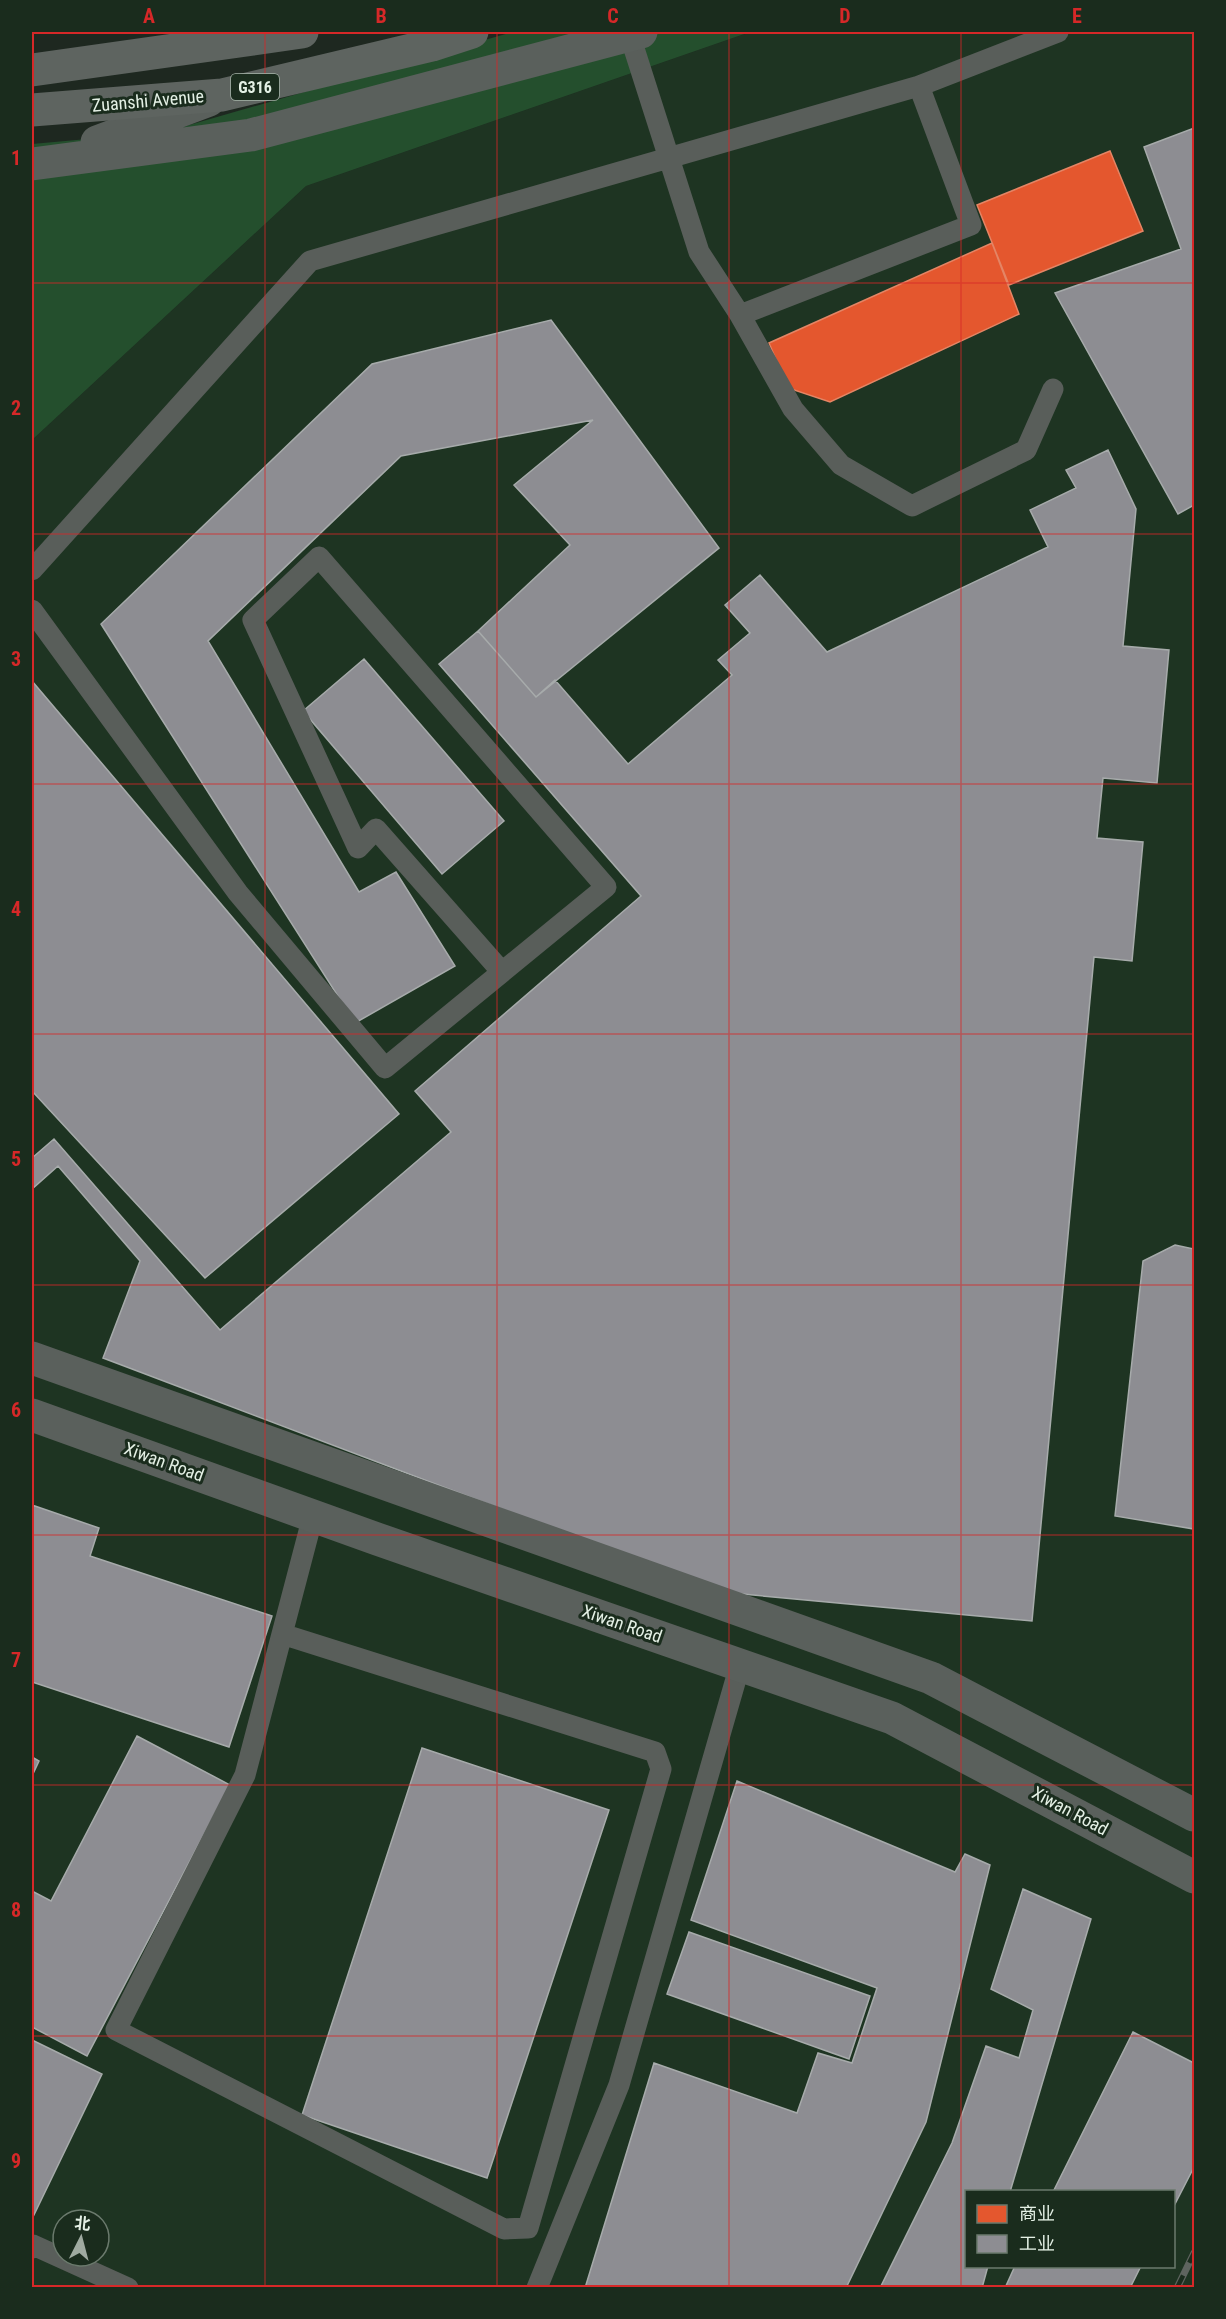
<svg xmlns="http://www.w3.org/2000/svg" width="1226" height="2319" font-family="'Roboto Condensed','Noto Sans SC',sans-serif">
<rect width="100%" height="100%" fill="#1e2820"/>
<!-- built -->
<path fill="#1e3422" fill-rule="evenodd" d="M 750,32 L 1194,32 L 1194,2287 L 32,2288 L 32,440 L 306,186 ZM 966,2192 L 1174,2192 L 1174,2266 L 966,2266 ZM 63,2220 L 99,2220 L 99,2256 L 63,2256 Z"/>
<!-- green -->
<path fill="#244f2d" d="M 513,32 L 750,32 L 306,186 L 32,440 L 32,144 L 165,132 Z"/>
<!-- shops -->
<path fill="#e4572e" stroke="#e48565" stroke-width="1.5" d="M 1110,151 L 1143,231 L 1009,285 L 977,205 Z
M 992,243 L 1019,314 L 830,402 L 788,388 L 769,343 Z"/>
<!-- industry -->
<path fill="#8d8d92" stroke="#a7abab" stroke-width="1.5" d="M 1194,128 L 1194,505 L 1178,514 L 1055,293 L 1181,249 L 1144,147 Z
M 551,320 L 719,548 L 536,697 L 478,631 L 570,545 L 514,485 L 593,420 L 401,456 L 208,641 L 359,892 L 396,872 L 455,966 L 355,1023 L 101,624 L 372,364 Z
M 1108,450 L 1136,509 L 1123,646 L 1169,650 L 1157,783 L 1103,778 L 1097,838 L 1143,842 L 1132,961 L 1094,957 L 1032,1621 L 720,1592 L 103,1358 L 140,1261 L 58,1166 L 32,1189 L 32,1158 L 54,1139 L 220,1330 L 451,1132 L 415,1091 L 641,896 L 439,664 L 478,631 L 536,697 L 555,680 L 628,764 L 732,675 L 718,660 L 750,633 L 725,605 L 760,575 L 827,652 L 1048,547 L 1030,510 L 1076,488 L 1066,470 Z
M 364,659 L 504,821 L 442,874 L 303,711 Z
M 32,681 L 399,1114 L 205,1278 L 32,1091 Z
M 1175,1245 L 1194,1249 L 1194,1529 L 1115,1516 L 1143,1261 Z
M 32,1505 L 99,1528 L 90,1556 L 272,1616 L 229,1747 L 32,1682 Z
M 137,1736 L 230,1785 L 87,2056 L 32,2027 L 32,1891 L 51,1901 Z
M 422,1748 L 609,1810 L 487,2178 L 302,2115 Z
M 32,1757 L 39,1761 L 32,1776 Z
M 737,1781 L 955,1872 L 965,1854 L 990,1865 L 926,2122 L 846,2288 L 585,2288 L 654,2063 L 797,2113 L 818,2053 L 852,2063 L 877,1988 L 691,1920 Z
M 1023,1889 L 1091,1919 L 1010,2192 L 966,2192 L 966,2266 L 988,2266 L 982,2288 L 880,2288 L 952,2143 L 986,2046 L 1019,2058 L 1033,2010 L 991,1989 Z
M 689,1932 L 870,1996 L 849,2059 L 667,1994 Z
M 1133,2032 L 1194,2063 L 1194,2167 L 1174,2206 L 1174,2192 L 1053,2192 Z
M 32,2040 L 102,2074 L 32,2219 Z
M 1015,2266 L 1141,2266 L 1130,2288 L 1005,2288 Z"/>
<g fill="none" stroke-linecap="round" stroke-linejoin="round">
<!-- lane -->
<path stroke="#595e5a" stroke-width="21" d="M 630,36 L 699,252 L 740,315 L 793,409 L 841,465 L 912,506 L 1026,450 L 1053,389
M 740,315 L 971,225 L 919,86 L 1058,32
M 32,570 L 310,261 L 919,86
M 32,610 L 238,893 L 385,1068 L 606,887 L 319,557 L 253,620 L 358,848 L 376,829 L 502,972
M 282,1634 L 655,1752 L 661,1769 L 528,2228 L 504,2229 L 116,2030 L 245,1775 L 313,1516
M 32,2248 L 33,2245 L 128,2288
M 537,2288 L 619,2085 L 740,1665"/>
<!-- secondary -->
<path stroke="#5a605c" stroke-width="33" d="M 97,142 L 209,100
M 32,164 L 251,135 L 641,32
M 32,1358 L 931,1678 L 1194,1815
M 32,1415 L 377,1539 L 892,1718 L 1194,1877"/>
<!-- highway -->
<path stroke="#5e6460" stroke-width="33" d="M 32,70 L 302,32
M 32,110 L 222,95 L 432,45 L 472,32"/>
<!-- rail casing -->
<g stroke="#5e645f" stroke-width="7">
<path id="rail" d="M 1177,2288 L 1194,2253"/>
</g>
<!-- rail -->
<use href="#rail" stroke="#1a2c1d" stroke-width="4.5" stroke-dasharray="14" stroke-linecap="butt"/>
</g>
<!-- grid -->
<path fill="none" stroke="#d62828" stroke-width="1.5" stroke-opacity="0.55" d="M 265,32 L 265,2288M 497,32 L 497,2288M 729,32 L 729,2288M 961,32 L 961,2288M 32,283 L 1194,283M 32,534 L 1194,534M 32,784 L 1194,784M 32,1034 L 1194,1034M 32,1285 L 1194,1285M 32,1535 L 1194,1535M 32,1785 L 1194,1785M 32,2036 L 1194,2036"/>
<g text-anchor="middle" stroke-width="6" stroke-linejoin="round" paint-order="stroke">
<!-- shield labels -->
<rect fill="#1a2c1d" stroke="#a7b5a9" stroke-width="1.5" x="231" y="74" width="48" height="26" rx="4.5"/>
<g font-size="16" font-weight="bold" fill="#e4f0e5">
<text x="255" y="93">G316</text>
</g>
<!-- street labels -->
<g font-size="18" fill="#e4f0e5" stroke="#1a2c1d">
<text transform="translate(148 101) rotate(-5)" y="6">Zuanshi Avenue</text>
<text transform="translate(164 1462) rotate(20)" y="6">Xiwan Road</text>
<text transform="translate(622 1624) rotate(19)" y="6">Xiwan Road</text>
<text transform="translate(1070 1811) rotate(28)" y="6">Xiwan Road</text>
</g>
</g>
<!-- border -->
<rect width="1226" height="2319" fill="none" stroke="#1a2c1d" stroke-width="66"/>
<!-- legend -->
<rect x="965" y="2190" width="210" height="78" fill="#1a2c1d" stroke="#6b7a6d" stroke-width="1.5"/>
<rect x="977" y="2205" width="30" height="18" fill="#e4572e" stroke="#6b7a6d" stroke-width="1.5"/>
<text x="1019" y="2220" font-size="18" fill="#e4f0e5">商业</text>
<rect x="977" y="2235" width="30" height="18" fill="#8d8d92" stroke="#6b7a6d" stroke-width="1.5"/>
<text x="1019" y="2250" font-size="18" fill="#e4f0e5">工业</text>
<!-- north arrow -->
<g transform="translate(81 2238) rotate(6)"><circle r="28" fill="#1a2c1d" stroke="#6b7a6d" stroke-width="1.5"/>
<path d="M0-4.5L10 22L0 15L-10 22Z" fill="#9faaa0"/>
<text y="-9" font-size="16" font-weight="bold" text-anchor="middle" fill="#e4f0e5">北</text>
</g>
<rect x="33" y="33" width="1160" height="2253" fill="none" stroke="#d62828" stroke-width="2"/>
<g font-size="20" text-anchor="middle" font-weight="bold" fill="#d62828">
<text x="149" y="23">A</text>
<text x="381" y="23">B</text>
<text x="613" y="23">C</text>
<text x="845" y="23">D</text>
<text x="1077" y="23">E</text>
<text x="16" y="165">1</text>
<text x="16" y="415">2</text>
<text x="16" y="666">3</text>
<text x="16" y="916">4</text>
<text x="16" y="1166">5</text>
<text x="16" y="1417">6</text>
<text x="16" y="1667">7</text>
<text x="16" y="1917">8</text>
<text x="16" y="2168">9</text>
</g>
</svg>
